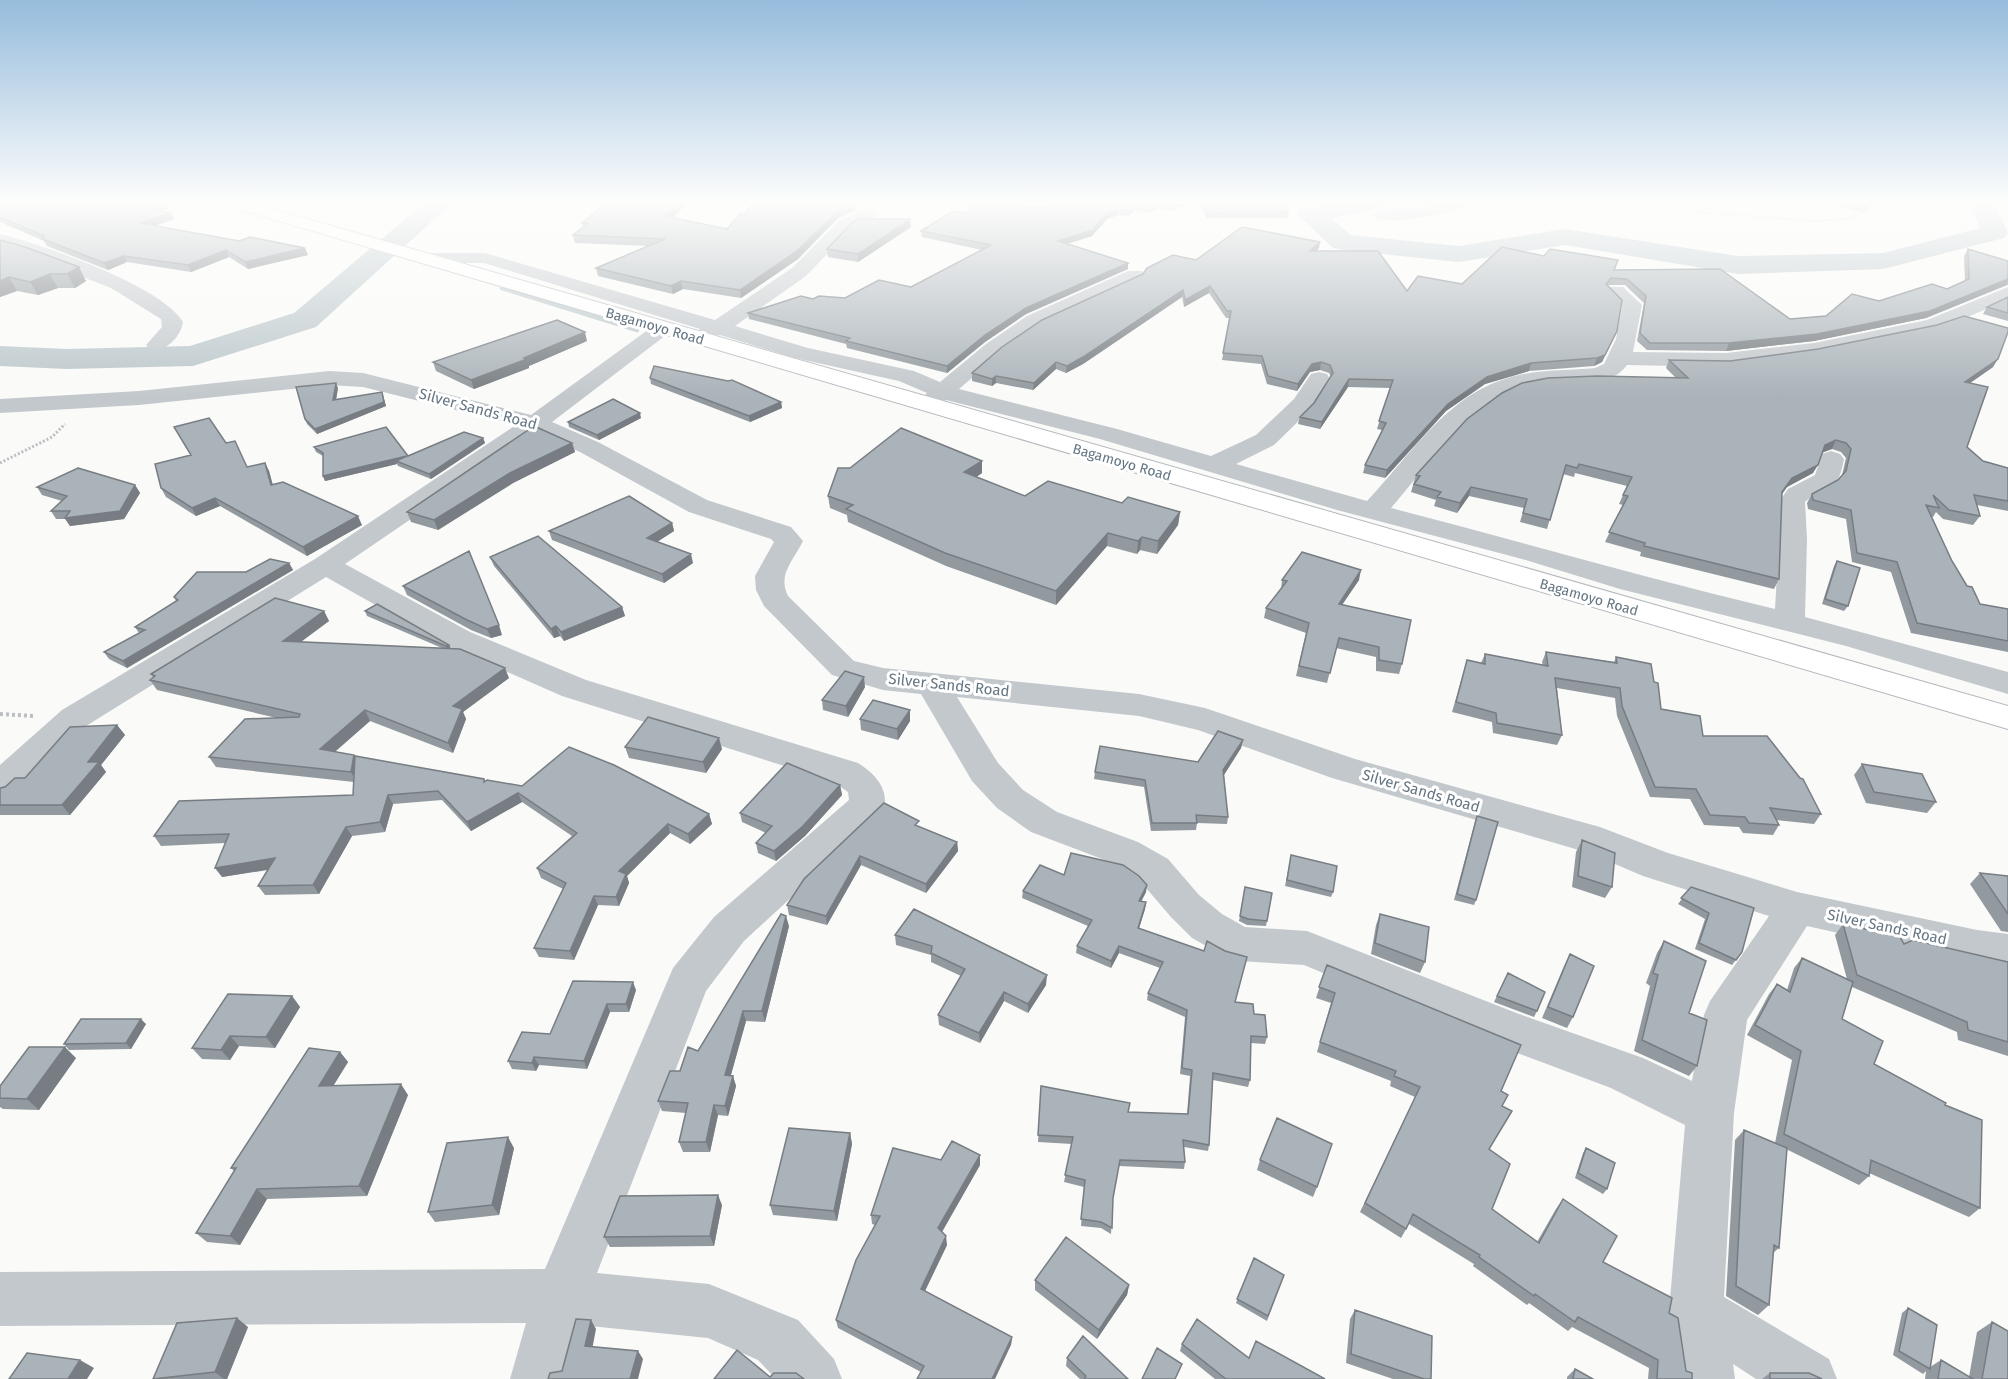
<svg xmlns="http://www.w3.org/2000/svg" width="2008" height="1379" font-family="'Fira Sans',sans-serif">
<rect width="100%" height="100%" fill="#fafaf8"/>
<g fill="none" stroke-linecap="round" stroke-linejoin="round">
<!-- stream -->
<path stroke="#bbc7cb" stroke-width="4.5" d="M 502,288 L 637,330"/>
<!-- river -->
<path fill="#bbc7cb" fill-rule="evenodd" d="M 423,204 L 451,204 L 316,327 L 193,366 L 67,369 L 0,366 L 0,346 L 67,349 L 190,346 L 294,313 Z
M 1323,204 L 1384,204 L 1380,209 L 1331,218 L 1351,235 L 1459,246 L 1565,229 L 1738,256 L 1883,253 L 1980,228 L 1969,204 L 1995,204 L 2008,233 L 2004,238 L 1883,269 L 1738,274 L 1565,245 L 1459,262 L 1343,250 L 1333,248 L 1297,214 L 1301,209 Z"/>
<!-- trunk casing -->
<g stroke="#b4b9bd" stroke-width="2">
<path id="trunk" d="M 229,204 L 255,204 L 2008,706 L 2008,729 L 231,207 Z"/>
</g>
<!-- path-far2 -->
<path stroke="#bbbfc2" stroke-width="2" stroke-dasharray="1.5 1.5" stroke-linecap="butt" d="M 1597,204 L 1813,221 L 1844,219 L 1870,210 L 1871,204"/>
<!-- path-far1 -->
<path stroke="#bbbfc2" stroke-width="3" stroke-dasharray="2 2" stroke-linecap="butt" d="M 0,463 L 52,437 L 65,424"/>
<!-- path -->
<path stroke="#bbbfc2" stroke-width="4" stroke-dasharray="3 3" stroke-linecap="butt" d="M 0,714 L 34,716"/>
<!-- minor -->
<path fill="#c3c8cc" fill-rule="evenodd" d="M 1439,204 L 1468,204 L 1466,207 C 1449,212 1383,229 1373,215 L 1381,210 Z
M 869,208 L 875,209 L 877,213 L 875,217 L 852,228 L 806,276 L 735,326 L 808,348 L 914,371 L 940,382 L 986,344 L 1027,316 L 1128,271 L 1142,271 L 1144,275 L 1142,279 L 1041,325 L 1001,353 L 959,389 L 1117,429 L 1211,456 L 1256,435 L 1294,399 L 1311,374 L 1319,372 L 1327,374 L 1330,379 L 1311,409 L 1274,445 L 1236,464 L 1367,501 C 1408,458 1447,395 1508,378 C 1535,369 1566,371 1595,368 L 1604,364 L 1616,339 L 1622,306 L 1606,291 L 1609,287 L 1623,287 L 1642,305 L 1633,352 L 1726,353 L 1814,343 L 1927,320 L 2008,287 L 2008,300 L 1939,329 L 1814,355 L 1726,367 L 1627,365 C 1606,395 1548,376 1518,389 C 1462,413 1429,464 1391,508 C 1519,541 1646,578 1775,609 L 1779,539 L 1779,502 L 1788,489 L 1815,475 L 1822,454 L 1831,451 L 1840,454 L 1844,459 C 1837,496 1830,483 1805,502 L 1807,539 L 1805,617 L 2008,672 L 2008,694 L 1846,646 L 1620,589 L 1522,559 L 1337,510 L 1100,439 L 946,400 C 937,408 932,411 921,408 L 917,403 L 927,393 L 899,381 L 795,358 L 720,335 L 704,341 L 697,339 L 694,335 L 700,329 L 484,263 L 426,263 L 420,262 L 417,258 L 420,254 L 426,253 L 485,253 L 715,320 L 792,268 L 840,220 Z
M 0,234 C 42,244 162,286 183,322 C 181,337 165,353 150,349 L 146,345 L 162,327 L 161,319 L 111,288 L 0,245 Z
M 663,322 L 670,324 L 673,328 L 670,332 L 552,422 L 598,442 L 707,500 L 791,527 L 803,541 C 794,560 777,574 788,596 L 854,661 L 883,668 L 1139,694 L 1205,708 L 1355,759 L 1600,827 L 1668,853 L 1797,892 L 1977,930 L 2008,934 L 2008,968 L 1977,964 L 1807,926 L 1747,1020 L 1734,1113 L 1724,1297 L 1829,1359 L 1837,1379 L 1756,1379 L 1733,1364 L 1735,1379 L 1679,1379 L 1669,1311 L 1685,1125 L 1611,1088 L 1493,1044 L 1304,965 L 1239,961 L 1224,956 L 1192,938 L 1171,917 L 1140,881 L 1110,862 L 1031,832 L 997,808 L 972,781 L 921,694 L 883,690 L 832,675 L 764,606 L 756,590 L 755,576 L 774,542 L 771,539 L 689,512 L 580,452 L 537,433 L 345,564 L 470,632 L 586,680 L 858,763 C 876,774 893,793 881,815 L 744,941 L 706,991 L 597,1273 L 709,1284 L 798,1320 L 834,1359 L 842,1379 L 776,1379 L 758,1360 L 708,1338 L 580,1325 L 566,1379 L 510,1379 L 526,1323 L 0,1326 L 0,1272 L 545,1269 L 673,968 L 714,917 L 849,800 L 848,792 L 832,781 L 562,696 L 448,646 L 326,577 L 86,726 L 13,795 L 0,799 L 0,765 L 62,710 L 315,559 L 516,425 L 363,387 L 329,385 L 139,405 L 0,413 L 0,399 L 139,391 L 329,371 L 363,373 L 531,415 L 656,324 ZM 957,697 L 1139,716 L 1198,730 L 1332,778 L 1589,853 L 1643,876 L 1769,916 L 1710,1001 L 1704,1015 L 1692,1081 L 1643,1058 L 1519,1014 L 1307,931 L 1245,927 L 1222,914 L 1199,895 L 1168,859 L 1138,842 L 1057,812 L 1023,790 L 998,763 Z"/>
<!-- trunk -->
<use href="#trunk" fill="#fff" fill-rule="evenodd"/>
</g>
<!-- wall -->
<path fill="#929a9f" d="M 0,204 L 165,204 L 168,209 L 159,211 L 171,213 L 174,219 L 155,226 L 308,255 L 248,269 L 229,257 L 191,272 L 127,262 L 108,270 L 47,246 L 44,241 L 0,222 Z
M 751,204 L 856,204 L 856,210 L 838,218 L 798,259 L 741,298 L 683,289 L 673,294 L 598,276 L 596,268 L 649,246 L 575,243 L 573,235 L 583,227 L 582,223 L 673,218 L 727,229 L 745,214 Z
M 1048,204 L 1188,204 L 1171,211 L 1159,208 L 1149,213 L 1135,210 L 1129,216 L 1118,215 L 1107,219 L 1092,236 L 1067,244 L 1128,263 L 1128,269 L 1026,314 L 985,342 L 947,373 L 847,348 L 846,344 L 749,319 L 748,313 L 813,299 L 845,298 L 911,287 L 982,250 L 922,237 L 921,231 L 968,213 L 1045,207 Z
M 1200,204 L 1289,204 L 1287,218 L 1207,218 Z
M 1831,204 L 1864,204 L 1867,208 L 1865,213 Z
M 911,227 L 858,262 L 828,257 L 827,249 Z
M 0,240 L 86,281 L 75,288 L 58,288 L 38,295 L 17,291 L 0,297 Z
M 1319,248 L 1316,251 L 1407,291 L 1462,284 L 1544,256 L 1614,270 L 1790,319 L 1826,316 L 1879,301 L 1947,289 L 1965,281 L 1964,256 L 1968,249 L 2008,261 L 2008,285 L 2007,285 L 1926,318 L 1814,341 L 1726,351 L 1647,350 L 1637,341 L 1644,303 L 1625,285 L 1609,285 L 1608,286 L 1617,331 L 1602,362 L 1594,366 L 1529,371 L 1485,384 L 1446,411 L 1385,478 L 1363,473 L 1365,465 L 1382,430 L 1377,429 L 1390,388 L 1348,387 L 1320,429 L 1298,424 L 1300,417 L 1314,403 L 1331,377 L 1329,373 L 1320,370 L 1310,372 L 1297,391 L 1267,384 L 1261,364 L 1222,360 L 1230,318 L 1226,318 L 1209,293 L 1184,307 L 1182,297 L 1083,364 L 1066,373 L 1056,369 L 1033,390 L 996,383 L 992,386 L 972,381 L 972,373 L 1196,260 Z
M 2008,297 L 2008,321 L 1983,314 L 1987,307 Z
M 587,341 L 529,366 L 529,368 L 474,389 L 436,371 L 433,362 Z
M 1669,360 L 1993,367 L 1970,383 L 1967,447 L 1983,461 L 2008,468 L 2008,511 L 1977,505 L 1980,516 L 1973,525 L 1943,519 L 1936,512 L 1933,517 L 1931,517 L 1952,561 L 1967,586 L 1980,604 L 2008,609 L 2008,652 L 1911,633 L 1891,572 L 1852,562 L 1846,519 L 1808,509 L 1807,503 L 1812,494 L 1838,480 L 1842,475 L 1846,458 L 1841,452 L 1832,449 L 1822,453 L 1813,473 L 1787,487 L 1782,494 L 1779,579 L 1774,589 L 1640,556 L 1641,552 L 1605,542 L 1623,505 L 1619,504 L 1627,486 L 1575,473 L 1574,477 L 1563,474 L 1547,529 L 1520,522 L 1524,508 L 1469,496 L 1457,513 L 1434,506 L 1436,500 L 1411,492 L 1416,475 L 1675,377 L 1666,368 Z
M 650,378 L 781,402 L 782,408 L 750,422 L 651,384 Z
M 338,388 L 336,400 L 383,397 L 386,406 L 317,434 L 307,424 L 305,419 Z
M 641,418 L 599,440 L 569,427 L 568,422 Z
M 174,427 L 226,443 L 248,467 L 265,463 L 269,471 L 273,485 L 362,525 L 307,556 L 220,506 L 196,516 L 166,497 L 161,488 L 191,455 Z
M 483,438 L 485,443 L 431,479 L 398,466 L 397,464 L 325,481 L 323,476 L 323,456 L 316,452 L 314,447 L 408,456 Z
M 572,443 L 575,452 L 513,483 L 438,530 L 411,522 L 407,512 Z
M 982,461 L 982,473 L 976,477 L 1025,496 L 1122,503 L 1180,512 L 1178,525 L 1157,554 L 1140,550 L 1137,554 L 1107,546 L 1056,605 L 946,566 L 848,522 L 847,515 L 830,508 L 828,496 L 850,468 Z
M 135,485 L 140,493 L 124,519 L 70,526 L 65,519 L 56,519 L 51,511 L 62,501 L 42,495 L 37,487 Z
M 672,523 L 674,531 L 657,542 L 693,563 L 664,583 L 552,540 L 549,531 Z
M 490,557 L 622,607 L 625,616 L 564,641 L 560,636 L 554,638 L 494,566 Z
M 1837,561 L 1848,606 L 1844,611 L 1822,604 L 1834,566 Z
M 289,563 L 293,570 L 127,668 L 109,659 L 104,652 L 139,633 L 135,627 L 176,601 L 174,597 L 246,572 Z
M 1282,580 L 1359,580 L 1342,604 L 1402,664 L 1399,674 L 1376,671 L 1376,657 L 1336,648 L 1327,683 L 1296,676 L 1306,633 L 1264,618 L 1266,608 L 1281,589 Z
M 403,586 L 502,635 L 491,638 L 471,630 L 407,595 Z
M 377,604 L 451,649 L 509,678 L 463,712 L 466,719 L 453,753 L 370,721 L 335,752 L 355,757 L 484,779 L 485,781 L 709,814 L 712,824 L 690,844 L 670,833 L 627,876 L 629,883 L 619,906 L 598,905 L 574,960 L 539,957 L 534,948 L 563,889 L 541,878 L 537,868 L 572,836 L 522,802 L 471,831 L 442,800 L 393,804 L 385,832 L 352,836 L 319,894 L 265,895 L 258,886 L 268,870 L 222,877 L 225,843 L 161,846 L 154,836 L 353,795 L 354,782 L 216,767 L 209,757 L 277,718 L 157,690 L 150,680 L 153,677 L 151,674 L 324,611 L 329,621 L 301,642 L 442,648 L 367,616 L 365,611 Z
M 1546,652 L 1614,662 L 1616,657 L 1654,682 L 1661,709 L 1703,736 L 1821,814 L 1814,824 L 1776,820 L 1779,825 L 1773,835 L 1743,833 L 1739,827 L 1704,825 L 1690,799 L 1650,797 L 1617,716 L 1615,698 L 1557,688 L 1562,735 L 1557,745 L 1493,733 L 1492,722 L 1452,712 L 1467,660 L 1481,663 L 1485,654 L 1543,665 L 1542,662 Z
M 865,687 L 848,717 L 823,710 L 822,700 Z
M 860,719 L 910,721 L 898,740 L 861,730 Z
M 117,725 L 125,735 L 101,765 L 106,772 L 70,815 L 0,815 L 0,788 L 25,778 Z
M 1243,740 L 1241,748 L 1224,775 L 1228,817 L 1227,824 L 1197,823 L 1196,830 L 1151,831 L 1144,787 L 1094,779 L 1095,772 L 1198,762 Z
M 625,747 L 722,749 L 706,773 L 629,758 Z
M 1862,764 L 1936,802 L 1927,813 L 1866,803 L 1854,775 Z
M 840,785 L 842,795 L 805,836 L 776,861 L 758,853 L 756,843 L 766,833 L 742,822 L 740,813 Z
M 1477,816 L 1476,900 L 1474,905 L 1454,900 L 1475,822 Z
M 920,827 L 957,842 L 958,851 L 926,893 L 861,865 L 827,925 L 789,915 L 787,905 L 804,879 Z
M 1582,840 L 1612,887 L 1605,898 L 1572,887 L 1576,852 Z
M 1291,855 L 1333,892 L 1331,897 L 1285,886 Z
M 1980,873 L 2008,876 L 2008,932 L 2001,931 L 1970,884 Z
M 1245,887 L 1267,921 L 1266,926 L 1247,925 L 1239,921 Z
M 1691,887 L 1742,952 L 1732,965 L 1695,949 L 1705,919 L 1678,904 Z
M 1023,891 L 1146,892 L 1141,901 L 1146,902 L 1145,909 L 1139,928 L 1236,1002 L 1254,1014 L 1267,1037 L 1265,1044 L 1251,1043 L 1250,1080 L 1248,1087 L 1213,1080 L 1209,1145 L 1208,1151 L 1184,1147 L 1185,1162 L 1184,1169 L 1119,1166 L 1113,1199 L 1111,1234 L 1101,1228 L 1081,1226 L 1084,1187 L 1064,1182 L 1072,1144 L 1038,1142 L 1041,1086 L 1128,1112 L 1187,1114 L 1190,1076 L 1180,1074 L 1185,1017 L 1147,1000 L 1148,993 L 1160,968 L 1119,953 L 1111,968 L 1076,953 L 1077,946 L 1088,926 L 1022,898 Z
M 914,909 L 1046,985 L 1028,1013 L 1004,1001 L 980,1043 L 939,1025 L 938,1015 L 961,976 L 931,962 L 931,955 L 896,945 L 895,935 Z
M 1380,914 L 1425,962 L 1420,973 L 1371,954 L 1376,925 Z
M 1843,924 L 1904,944 L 2008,962 L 2008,1056 L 1958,1040 L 1957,1032 L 1852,987 L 1842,1019 L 1874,1064 L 1945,1105 L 1980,1208 L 1969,1217 L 1869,1173 L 1869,1176 L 1859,1185 L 1786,1149 L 1779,1248 L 1773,1253 L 1769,1305 L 1758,1315 L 1726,1296 L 1735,1140 L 1744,1130 L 1775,1143 L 1792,1060 L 1747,1035 L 1769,994 L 1777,984 L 1787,990 L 1794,968 L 1802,958 L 1847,979 L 1835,935 Z
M 789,926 L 765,1022 L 746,1021 L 731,1075 L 733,1076 L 736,1086 L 728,1116 L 718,1115 L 710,1152 L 683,1152 L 679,1142 L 686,1113 L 662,1111 L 658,1101 L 680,1071 L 698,1051 Z
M 1664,941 L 1697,1066 L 1689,1076 L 1634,1051 L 1650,986 L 1646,983 L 1657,953 Z
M 1570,954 L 1573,1017 L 1567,1028 L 1542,1018 L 1564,966 Z
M 1327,965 L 1501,1091 L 1502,1106 L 1489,1149 L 1492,1209 L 1537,1242 L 1556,1209 L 1563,1199 L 1603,1262 L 1669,1313 L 1686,1371 L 1692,1379 L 1648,1379 L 1649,1368 L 1572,1327 L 1568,1331 L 1529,1303 L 1527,1305 L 1473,1266 L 1474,1264 L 1409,1224 L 1401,1238 L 1360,1212 L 1415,1097 L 1390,1086 L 1391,1081 L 1317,1052 L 1331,1003 L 1316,998 Z
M 1508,973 L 1537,1011 L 1534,1017 L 1494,1002 Z
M 573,981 L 636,990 L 629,1012 L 610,1012 L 587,1069 L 539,1065 L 536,1071 L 512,1069 L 508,1061 L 550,1034 Z
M 292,996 L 300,1007 L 275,1048 L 239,1046 L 230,1060 L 202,1059 L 192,1048 Z
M 146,1024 L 131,1049 L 69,1050 L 64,1044 Z
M 340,1052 L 348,1062 L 333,1086 L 408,1095 L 367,1196 L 267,1199 L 240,1245 L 207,1242 L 196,1233 L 234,1171 L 231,1168 Z
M 76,1058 L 39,1110 L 3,1109 L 0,1107 L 0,1086 Z
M 850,1133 L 852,1144 L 837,1221 L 773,1215 L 770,1205 Z
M 514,1148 L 499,1215 L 435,1222 L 428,1212 Z
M 1586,1148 L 1607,1189 L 1603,1194 L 1575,1178 L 1583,1153 Z
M 980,1155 L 980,1165 L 942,1232 L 947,1245 L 925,1291 L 1012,1337 L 1011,1345 L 921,1372 L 838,1328 L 836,1320 L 875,1225 L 872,1224 L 871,1215 L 941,1160 Z
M 1260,1160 L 1317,1187 L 1313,1197 L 1257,1170 Z
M 722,1205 L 714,1246 L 610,1247 L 604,1237 Z
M 1254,1258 L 1284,1275 L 1267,1321 L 1236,1303 Z
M 1035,1280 L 1129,1285 L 1127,1295 L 1097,1339 L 1035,1290 Z
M 1908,1308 L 1930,1367 L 1941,1360 L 1969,1377 L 1977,1332 L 1992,1322 L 2008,1379 L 1925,1379 L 1926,1371 L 1923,1374 L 1893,1355 L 1902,1313 Z
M 1355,1310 L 1431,1379 L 1393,1379 L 1346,1363 L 1350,1319 Z
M 248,1327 L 227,1379 L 153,1379 Z
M 1182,1344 L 1249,1358 L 1325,1379 L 1215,1379 L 1180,1351 Z
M 1067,1358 L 1128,1379 L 1080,1379 L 1066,1366 Z
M 1575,1369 L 1593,1379 L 1567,1379 L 1567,1377 Z
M 1770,1373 L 1822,1379 L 1762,1379 Z"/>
<!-- shaded-wall -->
<path fill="#777d82" d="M 158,204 L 165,204 L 168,209 L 147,214 L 144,208 Z
M 678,204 L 687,204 L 666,224 L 665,216 Z
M 851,204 L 856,204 L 856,210 L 838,218 L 798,259 L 741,298 L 740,290 L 838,211 Z
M 1156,204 L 1159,204 L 1159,208 L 1149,213 L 1150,207 Z
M 1174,204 L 1188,204 L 1171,211 L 1171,205 Z
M 1136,205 L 1135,210 L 1129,216 L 1129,211 Z
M 1118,209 L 1118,215 L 1107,219 L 1092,236 L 1057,247 L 1058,241 L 1107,213 Z
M 171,213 L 174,219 L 143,230 L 140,223 Z
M 910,219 L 911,227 L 858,262 L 858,254 Z
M 1320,242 L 1319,248 L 1309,257 L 1310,251 Z
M 305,248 L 308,255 L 248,269 L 245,262 Z
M 226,250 L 229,257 L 191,272 L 188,265 Z
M 124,256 L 127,262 L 108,270 L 104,263 Z
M 1128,263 L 1128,269 L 1026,314 L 985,342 L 947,373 L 947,366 L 985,335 L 1026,308 Z
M 79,267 L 86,281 L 75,288 L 67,274 Z
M 50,274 L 58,288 L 38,295 L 30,282 Z
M 9,277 L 17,291 L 0,297 L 0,281 Z
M 2008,279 L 2007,285 L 1926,318 L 1814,341 L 1726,351 L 1729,343 Z
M 681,281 L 683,289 L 673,294 L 671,286 Z
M 1210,286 L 1209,293 L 1184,307 L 1185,300 Z
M 1183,290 L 1182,297 L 1083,364 L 1066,373 L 1067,366 Z
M 1617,331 L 1602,362 L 1594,366 L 1597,358 Z
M 585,332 L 587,341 L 529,366 L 529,368 L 474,389 L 471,380 Z
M 1998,359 L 1993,367 L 1960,390 L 1965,382 Z
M 1056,362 L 1056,369 L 1033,390 L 1034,383 Z
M 1321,362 L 1320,370 L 1310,372 L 1297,391 L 1298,384 L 1312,364 Z
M 1531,363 L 1529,371 L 1485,384 L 1446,411 L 1385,478 L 1387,470 L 1448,404 L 1487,377 Z
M 996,376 L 996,383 L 992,386 L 992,379 Z
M 1349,379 L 1348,387 L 1320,429 L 1322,422 Z
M 336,383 L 338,388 L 335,405 L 333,400 Z
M 382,392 L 386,406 L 317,434 L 315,429 Z
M 781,402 L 782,408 L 750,422 L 749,416 Z
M 640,413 L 641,418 L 599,440 L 597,435 Z
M 483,438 L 485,443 L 431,479 L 429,474 Z
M 1836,440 L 1832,449 L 1820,453 L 1825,445 Z
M 572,443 L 575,452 L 513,483 L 438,530 L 434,520 L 510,473 Z
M 407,456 L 396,461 L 397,464 L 325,481 L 323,476 Z
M 982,461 L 982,473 L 965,485 L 964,472 Z
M 265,463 L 269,471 L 275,494 L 271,485 Z
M 1818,465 L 1813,473 L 1787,487 L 1777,501 L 1782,492 L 1792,478 Z
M 135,485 L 140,493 L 124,519 L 70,526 L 65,518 Z
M 1471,487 L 1469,496 L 1457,513 L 1460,503 Z
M 215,498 L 220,506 L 196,516 L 192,508 Z
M 1180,512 L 1178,525 L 1157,554 L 1158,541 Z
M 358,516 L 362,525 L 307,556 L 303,547 Z
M 672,523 L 674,531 L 649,547 L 647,538 Z
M 1108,533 L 1107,546 L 1056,605 L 1056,591 Z
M 1142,537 L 1140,550 L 1137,554 L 1138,541 Z
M 691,554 L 693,563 L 664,583 L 662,574 Z
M 289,563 L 293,570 L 127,668 L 123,661 Z
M 1361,570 L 1359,580 L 1336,614 L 1339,604 Z
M 622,607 L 625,616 L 564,641 L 561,632 Z
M 324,611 L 329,621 L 288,651 L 283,641 Z
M 499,625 L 502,635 L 491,638 L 487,629 Z
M 556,626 L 560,636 L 554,638 L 551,629 Z
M 449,645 L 452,650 L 448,651 L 446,646 Z
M 505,668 L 509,678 L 463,712 L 466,719 L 453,753 L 448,743 L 453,706 Z
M 864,677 L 865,687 L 848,717 L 846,706 Z
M 365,710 L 370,721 L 326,759 L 320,749 Z
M 910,710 L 910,721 L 898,740 L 897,729 Z
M 117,725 L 125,735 L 101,765 L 106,772 L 70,815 L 62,805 L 88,762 Z
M 719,738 L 722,749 L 706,773 L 703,762 Z
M 1243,740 L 1241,748 L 1222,778 L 1223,770 Z
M 354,755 L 359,766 L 357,783 L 351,772 Z
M 840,785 L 842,795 L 805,836 L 776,861 L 774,851 Z
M 518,793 L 522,802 L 471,831 L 467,822 Z
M 388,795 L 393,804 L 385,832 L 380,822 Z
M 709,814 L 712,824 L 690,844 L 688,834 Z
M 668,824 L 670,833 L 627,876 L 629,883 L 619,906 L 616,897 L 619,871 Z
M 346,827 L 352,836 L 319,894 L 313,885 Z
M 957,842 L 958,851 L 926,893 L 926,884 Z
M 860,856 L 861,865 L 827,925 L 826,916 Z
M 275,858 L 282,867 L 222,877 L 215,868 Z
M 1147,885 L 1146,892 L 1138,908 L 1139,901 Z
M 594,896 L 598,905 L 574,960 L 570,951 Z
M 1146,902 L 1145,909 L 1137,935 L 1138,928 Z
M 786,916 L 789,926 L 765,1022 L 762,1011 Z
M 1119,946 L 1119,953 L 1111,968 L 1111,961 Z
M 1047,975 L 1046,985 L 1028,1013 L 1028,1004 Z
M 633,982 L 636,990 L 629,1012 L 626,1004 Z
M 1004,992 L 1004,1001 L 980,1043 L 979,1033 Z
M 292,996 L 300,1007 L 275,1048 L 266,1037 Z
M 607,1004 L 610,1012 L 587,1069 L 584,1061 Z
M 743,1011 L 746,1021 L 728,1085 L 725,1075 Z
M 141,1019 L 146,1024 L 131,1049 L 126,1043 Z
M 230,1036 L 239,1046 L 230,1060 L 221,1050 Z
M 65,1047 L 76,1058 L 39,1110 L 27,1099 Z
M 340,1052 L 348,1062 L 327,1096 L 319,1086 Z
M 534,1057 L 539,1065 L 536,1071 L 532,1063 Z
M 733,1076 L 736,1086 L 728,1116 L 725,1106 Z
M 401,1084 L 408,1095 L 367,1196 L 359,1186 Z
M 714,1105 L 718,1115 L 710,1152 L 706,1142 Z
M 850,1133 L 852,1144 L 837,1221 L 834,1211 Z
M 508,1137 L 514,1148 L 499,1215 L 492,1205 Z
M 980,1155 L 980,1165 L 939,1237 L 938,1228 Z
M 257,1189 L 267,1199 L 240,1245 L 230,1236 Z
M 718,1195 L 722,1205 L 714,1246 L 710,1236 Z
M 946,1236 L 947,1245 L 922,1297 L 921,1289 Z
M 1129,1285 L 1127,1295 L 1097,1339 L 1099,1330 Z
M 237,1318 L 248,1327 L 227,1379 L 224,1379 L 215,1372 Z
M 591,1320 L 596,1329 L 591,1355 L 585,1346 Z
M 1012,1337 L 1011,1345 L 995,1379 L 992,1379 Z
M 638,1351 L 643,1359 L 638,1379 L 630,1379 Z
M 80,1360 L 94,1368 L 87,1379 L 68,1379 Z"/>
<!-- building -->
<path fill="#aab3b9" stroke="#777d82" stroke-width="1.5" d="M 0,204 L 158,204 L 144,208 L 171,213 L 140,223 L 239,241 L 250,237 L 305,248 L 245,262 L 226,250 L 188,265 L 124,256 L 104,263 L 43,239 L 44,236 L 0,217 Z
M 606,204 L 678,204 L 665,216 L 727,229 L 740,214 L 745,214 L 751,204 L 851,204 L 838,211 L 797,251 L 740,290 L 681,281 L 671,286 L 596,268 L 665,239 L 573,235 L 588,223 L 582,223 Z
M 974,204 L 997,204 L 1045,207 L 1048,204 L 1156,204 L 1150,207 L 1136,205 L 1129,211 L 1118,209 L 1107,213 L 1093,230 L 1058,241 L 1128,263 L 1026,308 L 985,335 L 947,366 L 846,341 L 850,338 L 748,313 L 801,296 L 813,299 L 819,296 L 845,298 L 879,280 L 911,287 L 991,245 L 921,231 L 953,211 L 968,213 Z
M 1204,204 L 1289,204 L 1288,212 L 1207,213 Z
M 1853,204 L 1864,204 L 1867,208 Z
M 859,219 L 910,219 L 858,254 L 827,249 L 853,222 Z
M 1242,227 L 1320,242 L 1310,251 L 1378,251 L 1407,291 L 1418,276 L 1462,284 L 1502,247 L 1544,256 L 1550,249 L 1618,260 L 1614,270 L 1720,269 L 1790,319 L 1826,316 L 1852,294 L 1879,301 L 1932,284 L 1947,289 L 1969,279 L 1968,249 L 2008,261 L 2008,279 L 1930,311 L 1817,334 L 1729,343 L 1650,343 L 1640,333 L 1646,296 L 1627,279 L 1611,278 L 1606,284 L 1622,300 L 1617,331 L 1605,355 L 1597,358 L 1531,363 L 1487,377 L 1448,404 L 1387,470 L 1365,465 L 1386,423 L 1379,421 L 1393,380 L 1349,379 L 1322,422 L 1300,417 L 1314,403 L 1333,373 L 1330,365 L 1321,362 L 1312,364 L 1298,384 L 1268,376 L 1262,356 L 1223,353 L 1231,311 L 1227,311 L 1210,286 L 1185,300 L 1183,290 L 1083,357 L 1067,366 L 1056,362 L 1034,383 L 996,376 L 992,379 L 972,373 L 1002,347 L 1042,320 L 1143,274 L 1147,268 L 1173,255 L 1196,260 Z
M 0,240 L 25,247 L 79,267 L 67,274 L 50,274 L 30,282 L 9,277 L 0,281 Z
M 2008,297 L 2008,313 L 1987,307 Z
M 1964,316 L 2008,328 L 2008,332 L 1998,359 L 1965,382 L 1988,387 L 1967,447 L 1983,461 L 2008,468 L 2008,501 L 1974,495 L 1980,516 L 1949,510 L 1933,495 L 1939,508 L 1926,505 L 1952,561 L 1967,586 L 1972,587 L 1980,604 L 2008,609 L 2008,641 L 1917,623 L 1897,562 L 1857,553 L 1851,510 L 1813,500 L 1812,494 L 1838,480 L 1846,471 L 1851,449 L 1846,443 L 1836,440 L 1825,445 L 1818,465 L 1792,478 L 1782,492 L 1779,579 L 1644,546 L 1645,543 L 1609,532 L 1628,496 L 1623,495 L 1632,477 L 1579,464 L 1577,468 L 1566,465 L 1550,520 L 1523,513 L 1527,499 L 1471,487 L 1460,503 L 1437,497 L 1441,492 L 1414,484 L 1420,476 L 1416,475 L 1467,419 L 1502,393 L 1522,383 L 1548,378 L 1597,376 L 1688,378 L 1669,360 L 1730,361 L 1818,349 L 1937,325 Z
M 557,320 L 585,332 L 524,358 L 527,359 L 471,380 L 433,362 Z
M 654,366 L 728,381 L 732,380 L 781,402 L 749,416 L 650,378 Z
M 336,383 L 333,400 L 382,392 L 384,402 L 315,429 L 305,419 L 296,387 Z
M 613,399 L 640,413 L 597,435 L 568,422 Z
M 209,418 L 226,443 L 235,441 L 247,467 L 265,463 L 271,485 L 283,482 L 358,516 L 303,547 L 215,498 L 192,508 L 161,488 L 155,464 L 191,455 L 174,427 Z
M 534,426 L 572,443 L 510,473 L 434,520 L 407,512 Z
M 386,427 L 408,456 L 464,432 L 483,438 L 429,474 L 396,461 L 407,456 L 323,476 L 323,453 L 314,447 Z
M 901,428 L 982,461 L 964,472 L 1025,496 L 1048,481 L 1122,503 L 1128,497 L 1180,512 L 1158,541 L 1142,537 L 1138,541 L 1108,533 L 1056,591 L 945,553 L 846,509 L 853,505 L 828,496 L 838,468 L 850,468 Z
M 78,468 L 135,485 L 120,511 L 65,518 L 70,511 L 51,511 L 67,496 L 37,487 Z
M 629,496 L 672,523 L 647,538 L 691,554 L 662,574 L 549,531 Z
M 538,536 L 622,607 L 561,632 L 556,626 L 551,629 L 490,557 Z
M 469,551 L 499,625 L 487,629 L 467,620 L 403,586 Z
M 1302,552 L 1361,570 L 1339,604 L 1411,620 L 1402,664 L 1379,660 L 1379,647 L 1339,638 L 1330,673 L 1299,666 L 1309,623 L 1266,608 L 1287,581 L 1282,580 Z
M 270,559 L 289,563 L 123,661 L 104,652 L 145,630 L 135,627 L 178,600 L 174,597 L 197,572 L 246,572 Z
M 1837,561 L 1860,568 L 1848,606 L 1825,599 Z
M 275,598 L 324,611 L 283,641 L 460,649 L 505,668 L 453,706 L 462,709 L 448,743 L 365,710 L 320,749 L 354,755 L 351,772 L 209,757 L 245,719 L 299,717 L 300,714 L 150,680 L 155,676 L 151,674 Z
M 377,604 L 449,645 L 446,646 L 365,611 Z
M 1546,652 L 1617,663 L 1616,657 L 1651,664 L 1654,682 L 1658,683 L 1661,709 L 1700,716 L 1703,736 L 1767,736 L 1800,778 L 1803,779 L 1821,814 L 1770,808 L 1779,825 L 1749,823 L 1745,817 L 1710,815 L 1696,789 L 1655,787 L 1622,706 L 1620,688 L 1555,678 L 1562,735 L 1497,723 L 1496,713 L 1456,702 L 1467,660 L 1485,664 L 1485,654 L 1548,666 Z
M 845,671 L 864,677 L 846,706 L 822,700 Z
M 873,700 L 910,710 L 897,729 L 860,719 Z
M 648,717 L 719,738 L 703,762 L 625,747 Z
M 117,725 L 88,762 L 99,762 L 62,805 L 0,805 L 0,788 L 5,787 L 15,778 L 25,778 L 70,727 Z
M 1218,731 L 1243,740 L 1223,770 L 1228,817 L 1196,815 L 1197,823 L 1152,823 L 1145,780 L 1095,772 L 1100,746 L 1198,762 Z
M 569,747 L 614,765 L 709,814 L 688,834 L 668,824 L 619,871 L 626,874 L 616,897 L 594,896 L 570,951 L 534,948 L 566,883 L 537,868 L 577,833 L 518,793 L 467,822 L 438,791 L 388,795 L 380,822 L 346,827 L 313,885 L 258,886 L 275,858 L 215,868 L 229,834 L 154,836 L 179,801 L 353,795 L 355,756 L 484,779 L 484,782 L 487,780 L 522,786 Z
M 787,763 L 840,785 L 803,826 L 774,851 L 756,843 L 772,826 L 740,813 Z
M 1862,764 L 1922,774 L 1936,802 L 1874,792 Z
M 884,803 L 919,821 L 915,825 L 957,842 L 926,884 L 860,856 L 826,916 L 787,905 L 804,879 Z
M 1477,816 L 1498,822 L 1476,900 L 1457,894 Z
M 1582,840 L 1615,853 L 1612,887 L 1578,876 Z
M 1071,853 L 1123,865 L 1139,876 L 1147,885 L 1139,901 L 1146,902 L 1138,928 L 1204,951 L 1207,941 L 1225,951 L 1247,957 L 1235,1002 L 1253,1004 L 1254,1014 L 1265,1015 L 1267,1037 L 1251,1036 L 1250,1080 L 1213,1073 L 1209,1145 L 1183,1140 L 1185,1162 L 1120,1160 L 1113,1198 L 1112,1228 L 1101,1222 L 1081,1219 L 1085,1180 L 1065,1175 L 1073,1137 L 1038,1135 L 1041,1086 L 1130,1103 L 1128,1112 L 1188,1114 L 1192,1070 L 1182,1068 L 1187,1010 L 1148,993 L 1163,962 L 1119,946 L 1111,961 L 1077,946 L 1092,920 L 1023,891 L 1040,865 L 1064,875 Z
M 1291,855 L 1337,866 L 1333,892 L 1287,880 Z
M 1980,873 L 2008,876 L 2008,914 Z
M 1245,887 L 1272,893 L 1267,921 L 1248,919 L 1240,916 Z
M 1691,887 L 1754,908 L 1742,952 L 1736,960 L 1699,943 L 1709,913 L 1681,898 Z
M 914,909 L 1047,975 L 1028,1004 L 1004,992 L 979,1033 L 938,1015 L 965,969 L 931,953 L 932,946 L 895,935 Z
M 781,914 L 786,916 L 762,1011 L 743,1011 L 725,1075 L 733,1076 L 725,1106 L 714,1105 L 706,1142 L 679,1142 L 688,1103 L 658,1101 L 670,1071 L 680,1071 L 688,1047 L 698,1051 Z
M 1380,914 L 1429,927 L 1425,962 L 1375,943 Z
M 1843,924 L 1900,937 L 1904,944 L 1913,940 L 2008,962 L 2008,1042 L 1968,1030 L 1967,1022 L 1857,975 Z
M 1664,941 L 1706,961 L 1689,1013 L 1707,1020 L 1697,1066 L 1642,1040 L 1658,975 L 1653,973 Z
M 1570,954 L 1594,966 L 1573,1017 L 1548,1007 Z
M 1802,958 L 1853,982 L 1842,1019 L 1883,1041 L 1874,1064 L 1946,1103 L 1945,1105 L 1982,1120 L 1980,1208 L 1871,1160 L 1869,1176 L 1784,1134 L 1801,1051 L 1755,1025 L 1777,984 L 1790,992 Z
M 1327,965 L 1521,1045 L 1501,1091 L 1508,1095 L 1502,1106 L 1512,1111 L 1489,1149 L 1510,1164 L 1492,1209 L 1539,1243 L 1563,1199 L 1617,1236 L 1603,1262 L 1672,1298 L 1669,1313 L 1678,1318 L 1686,1371 L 1692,1373 L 1692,1379 L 1657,1379 L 1658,1360 L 1578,1317 L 1575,1322 L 1535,1294 L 1534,1296 L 1479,1257 L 1480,1255 L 1413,1214 L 1406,1229 L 1365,1203 L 1420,1087 L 1394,1076 L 1396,1071 L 1320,1042 L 1335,993 L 1319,987 Z
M 1508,973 L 1545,992 L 1537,1011 L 1497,996 Z
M 573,981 L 633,982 L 626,1004 L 607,1004 L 584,1061 L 534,1057 L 532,1063 L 508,1061 L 522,1032 L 550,1034 Z
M 228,994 L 292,996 L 266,1037 L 230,1036 L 221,1050 L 192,1048 Z
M 81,1019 L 141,1019 L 126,1043 L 64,1044 Z
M 29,1047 L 65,1047 L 27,1099 L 0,1098 L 0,1086 Z
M 309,1048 L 340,1052 L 319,1086 L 401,1084 L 359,1186 L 257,1189 L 230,1236 L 196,1233 L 236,1168 L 231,1168 Z
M 1277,1118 L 1332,1144 L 1317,1187 L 1260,1160 Z
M 789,1128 L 850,1133 L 834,1211 L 770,1205 Z
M 1744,1130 L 1787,1148 L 1779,1248 L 1774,1245 L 1769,1305 L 1736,1286 Z
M 508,1137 L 492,1205 L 428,1212 L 447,1143 Z
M 952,1141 L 980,1155 L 938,1228 L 946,1236 L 921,1289 L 1012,1337 L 992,1379 L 917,1379 L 924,1366 L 836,1320 L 856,1260 L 880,1216 L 871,1215 L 893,1148 L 941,1160 Z
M 1586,1148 L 1615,1163 L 1607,1189 L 1578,1173 Z
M 718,1195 L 710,1236 L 604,1237 L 620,1196 Z
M 1066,1237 L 1129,1285 L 1099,1330 L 1035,1280 Z
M 1254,1258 L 1284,1275 L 1268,1316 L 1237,1299 Z
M 1908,1308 L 1937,1325 L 1930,1369 L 1899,1351 Z
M 1355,1310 L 1432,1336 L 1431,1379 L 1424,1379 L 1351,1354 Z
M 237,1318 L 215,1372 L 153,1379 L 177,1323 Z
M 576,1319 L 591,1320 L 585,1346 L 638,1351 L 630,1379 L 548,1379 L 550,1373 L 562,1371 Z
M 1197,1319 L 1249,1358 L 1256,1341 L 1325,1379 L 1226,1379 L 1182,1344 Z
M 1992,1322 L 2008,1331 L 2008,1379 L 1982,1379 Z
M 1083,1336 L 1128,1379 L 1084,1379 L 1086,1376 L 1067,1358 Z
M 1157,1348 L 1182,1364 L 1175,1379 L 1142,1379 Z
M 737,1350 L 770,1377 L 774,1373 L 796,1373 L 804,1379 L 714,1379 Z
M 27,1353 L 80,1360 L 68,1379 L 9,1379 Z
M 1941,1360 L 1973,1379 L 1938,1379 Z
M 1575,1369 L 1593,1379 L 1573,1379 Z
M 1770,1373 L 1809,1373 L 1822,1379 L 1770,1379 Z"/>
<!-- sky -->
<linearGradient id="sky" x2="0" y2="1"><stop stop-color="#96bcdc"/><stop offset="0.51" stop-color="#fdfdfc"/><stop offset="1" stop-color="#fdfdfc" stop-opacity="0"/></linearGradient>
<rect width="2008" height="397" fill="url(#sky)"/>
<g text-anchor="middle" stroke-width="6" stroke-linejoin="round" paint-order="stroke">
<!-- far-street labels -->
<g font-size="14" fill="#657683" stroke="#fff">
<text transform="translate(655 326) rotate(16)" y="5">Bagamoyo Road</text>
<text transform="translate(1122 462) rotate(16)" y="5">Bagamoyo Road</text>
<text transform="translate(1589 597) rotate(16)" y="5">Bagamoyo Road</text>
</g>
<!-- street labels -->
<g font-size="15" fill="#657683" stroke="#fff">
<text transform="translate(478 409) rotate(15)" y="5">Silver Sands Road</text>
<text transform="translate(949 685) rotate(6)" y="5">Silver Sands Road</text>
<text transform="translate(1421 791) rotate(16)" y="5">Silver Sands Road</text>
<text transform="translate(1887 927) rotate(12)" y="5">Silver Sands Road</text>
</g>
</g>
</svg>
